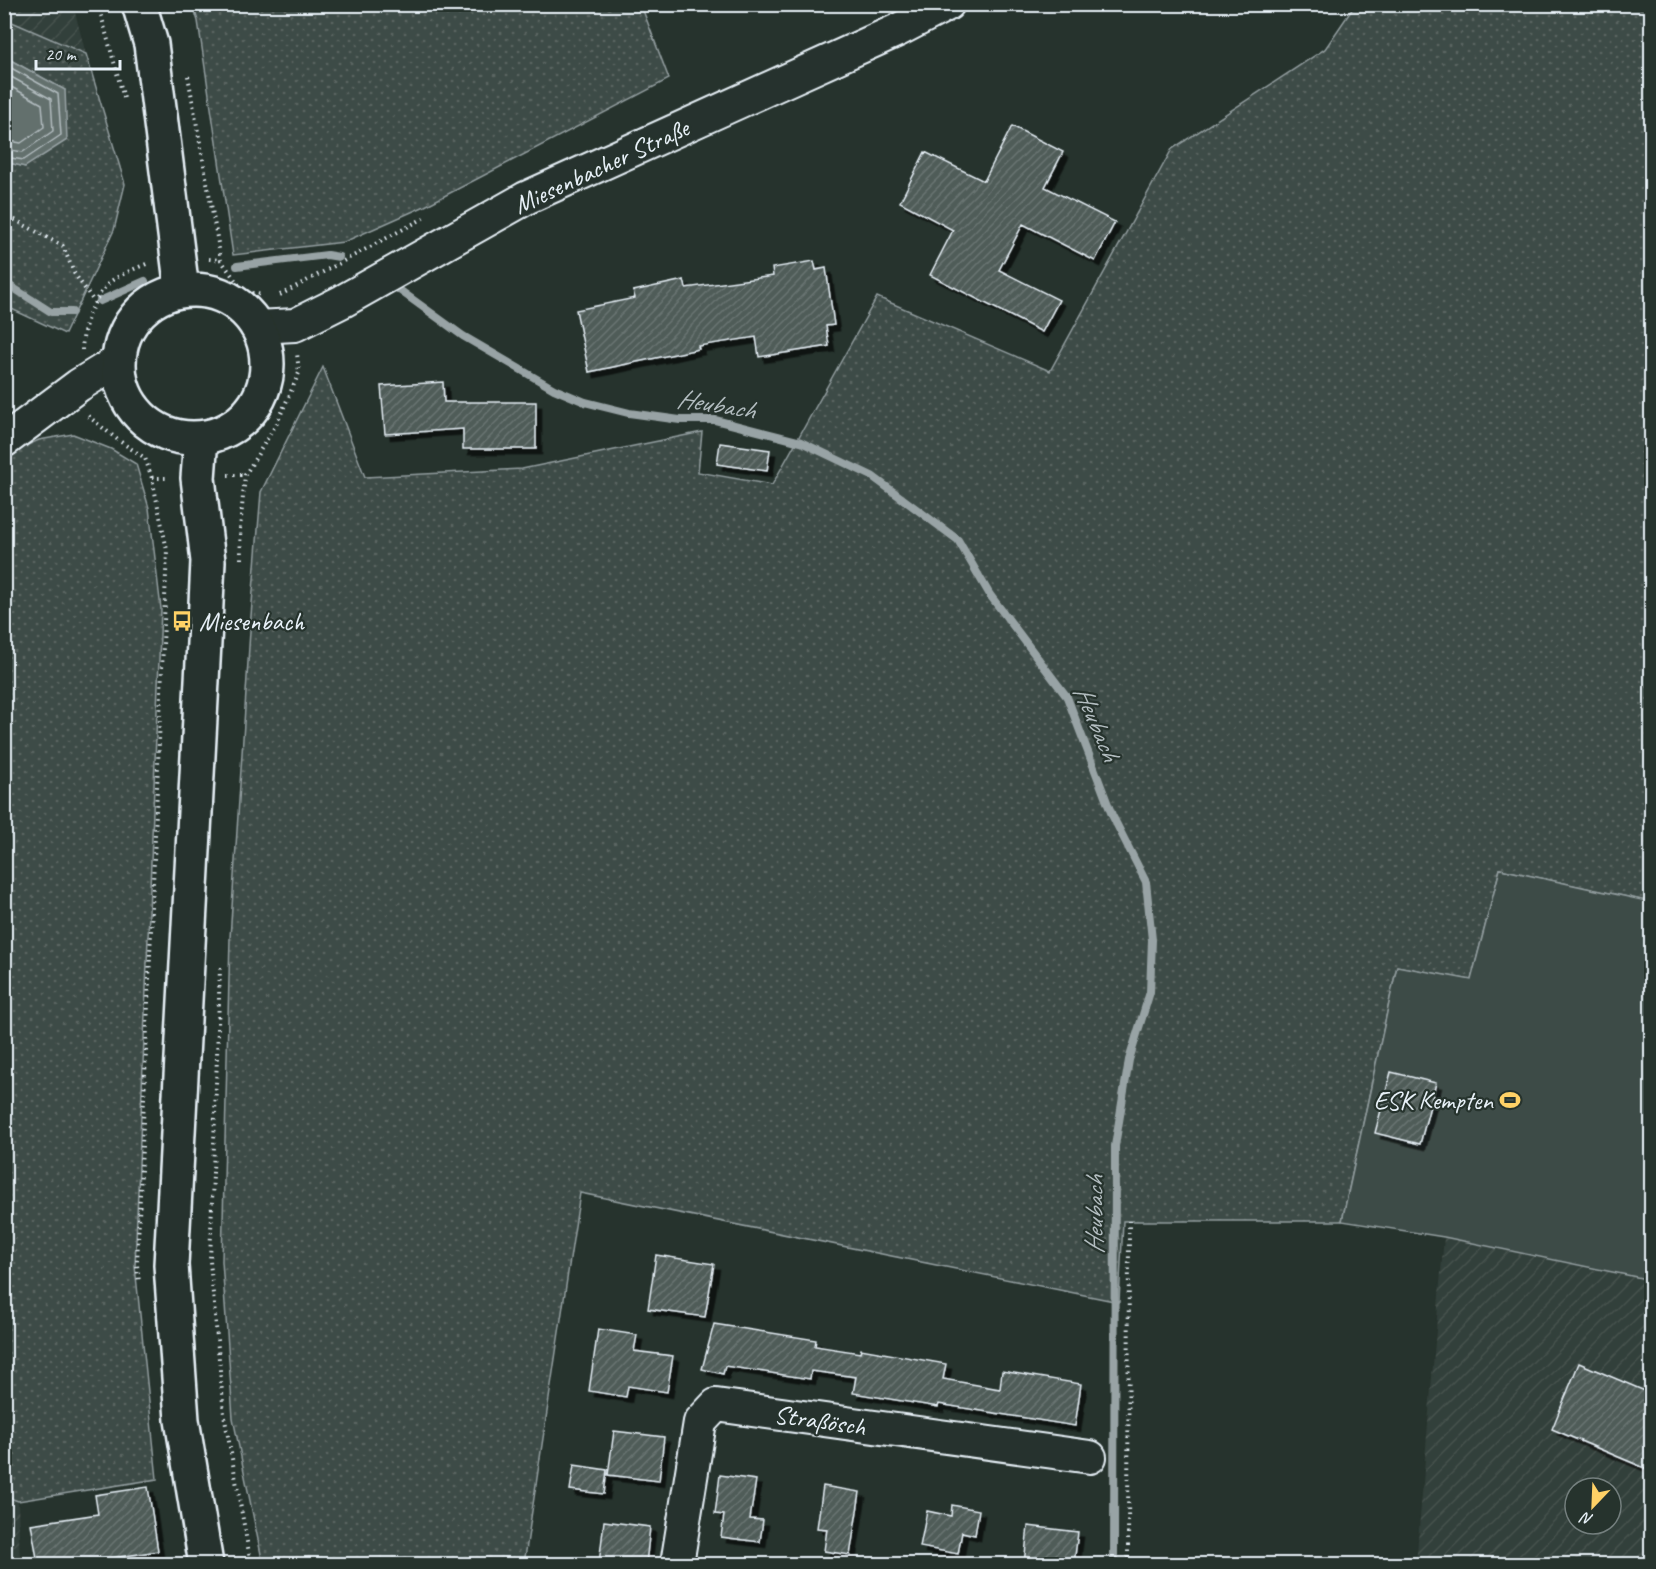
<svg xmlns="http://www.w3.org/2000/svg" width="1656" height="1569" font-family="Caveat,sans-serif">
<defs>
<pattern id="industrial-furrows" width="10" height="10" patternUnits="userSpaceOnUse" patternTransform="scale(1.5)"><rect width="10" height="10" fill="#333f3a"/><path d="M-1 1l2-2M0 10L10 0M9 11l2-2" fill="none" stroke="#47524e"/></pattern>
<pattern id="grass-dots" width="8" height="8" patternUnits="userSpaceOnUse" patternTransform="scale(1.5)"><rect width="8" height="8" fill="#3e4b47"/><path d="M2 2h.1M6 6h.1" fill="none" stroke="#5a6562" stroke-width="1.8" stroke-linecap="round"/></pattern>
<pattern id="building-hatch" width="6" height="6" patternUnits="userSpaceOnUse" patternTransform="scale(1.5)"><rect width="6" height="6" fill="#505c59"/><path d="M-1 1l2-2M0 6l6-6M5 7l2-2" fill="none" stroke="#697472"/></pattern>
<filter id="shadow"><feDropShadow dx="5.5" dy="5.5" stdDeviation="0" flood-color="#0009"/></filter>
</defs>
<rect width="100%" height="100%" fill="#26332d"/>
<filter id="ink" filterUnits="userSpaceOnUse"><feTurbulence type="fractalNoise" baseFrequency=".0167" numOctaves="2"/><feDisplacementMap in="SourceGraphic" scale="12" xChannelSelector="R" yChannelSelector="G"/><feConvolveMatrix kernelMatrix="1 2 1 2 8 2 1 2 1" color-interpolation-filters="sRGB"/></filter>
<g filter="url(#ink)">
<!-- industrial -->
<path fill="url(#industrial-furrows)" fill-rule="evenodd" d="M 4,5 L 73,5 L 86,54 L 5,19 Z
M 1444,1237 L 1651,1280 L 1651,1564 L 1416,1564 ZM 1575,1488 L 1611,1488 L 1611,1524 L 1575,1524 Z
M 5,1496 L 18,1501 L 20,1564 L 5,1564 Z"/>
<!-- grass -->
<path fill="url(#grass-dots)" stroke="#939ea0" stroke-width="1.5" d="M 193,5 L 641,5 L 669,79 L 425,206 L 344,242 L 233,255 L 198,21 Z
M 1355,5 L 1651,5 L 1651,902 L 1500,869 L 1471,980 L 1397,966 L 1342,1221 L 1123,1221 L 1119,1302 L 580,1193 L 524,1564 L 263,1564 L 233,1418 L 222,1261 L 230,938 L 251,616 L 261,492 L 323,367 L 365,477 L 522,469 L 702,432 L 698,472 L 772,485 L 877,297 L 1050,371 L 1172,149 L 1325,49 Z
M 5,19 L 86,54 L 125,184 L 114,230 L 65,334 L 5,306 L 5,162 L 25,167 L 65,90 L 5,57 Z
M 73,434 L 111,449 L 136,464 L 149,508 L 161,609 L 135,1266 L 157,1479 L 18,1501 L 5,1496 L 5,455 L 39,440 Z"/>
<!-- garden -->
<path fill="#3e4b47" stroke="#939ea0" stroke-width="1.5" d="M 1500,869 L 1651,902 L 1651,1280 L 1444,1237 L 1342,1221 L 1397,966 L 1471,980 Z"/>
<!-- water -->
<path fill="#636f6d" stroke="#98a3a5" stroke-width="1.5" d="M 5,57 L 65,90 L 67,140 L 25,167 L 5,162 Z"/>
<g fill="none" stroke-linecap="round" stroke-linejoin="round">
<!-- shore -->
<path stroke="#b3bdc0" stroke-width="1.5" d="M 4,64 L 58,94 L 61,135 L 24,160 L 4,157
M 4,73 L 51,99 L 53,131 L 23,152 L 4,149
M 4,83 L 42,104 L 44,127 L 21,143 L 4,140"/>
<!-- stream -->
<path stroke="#98a3a5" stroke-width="8" d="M 237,266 L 327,255 L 339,257
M 4,282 L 51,312 L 72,312
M 398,289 L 463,336 L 554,389 L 585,402 L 629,413 L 680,420 L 715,420 L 801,442 L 872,476 L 958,540 L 990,595 L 1067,697 L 1112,815 L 1146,882 L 1152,940 L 1150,992 L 1129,1060 L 1115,1146 L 1114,1564
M 100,301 L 145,281"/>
</g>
<!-- building -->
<path fill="url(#building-hatch)" stroke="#e8f1f8" stroke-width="1.5" filter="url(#shadow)" d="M 1012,126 L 1063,152 L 1045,187 L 1115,222 L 1095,261 L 1023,224 L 999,270 L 1059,300 L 1042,332 L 930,275 L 953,230 L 900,202 L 925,152 L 984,181 Z
M 814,261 L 816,270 L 826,268 L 834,325 L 826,326 L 829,346 L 759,357 L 756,337 L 698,346 L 699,349 L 589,372 L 576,310 L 635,298 L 633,291 L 684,280 L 686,288 L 773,276 L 772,268 Z
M 443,382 L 444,402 L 536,402 L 536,449 L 463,449 L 463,429 L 385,434 L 381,386 Z
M 720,443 L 770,450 L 767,471 L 717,464 Z
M 1391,1072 L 1436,1083 L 1420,1144 L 1375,1133 Z
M 656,1255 L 714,1264 L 705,1317 L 648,1309 Z
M 714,1324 L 816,1340 L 815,1346 L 860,1353 L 861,1349 L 946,1364 L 943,1379 L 1000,1389 L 1002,1371 L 1081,1384 L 1075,1426 L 939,1404 L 938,1407 L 853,1393 L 856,1377 L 811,1371 L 810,1379 L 725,1366 L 723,1374 L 702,1369 Z
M 598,1329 L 637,1335 L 634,1351 L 673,1356 L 667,1392 L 628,1386 L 626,1397 L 589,1391 Z
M 1579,1363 L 1652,1394 L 1652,1471 L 1552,1429 Z
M 614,1431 L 664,1437 L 659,1481 L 608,1475 Z
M 574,1465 L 607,1470 L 604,1494 L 570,1490 Z
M 720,1475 L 756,1480 L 750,1519 L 763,1520 L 760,1542 L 721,1537 L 724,1515 L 715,1514 Z
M 823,1486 L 860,1492 L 850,1555 L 824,1551 L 827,1529 L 817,1528 Z
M 148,1487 L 158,1551 L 73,1564 L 38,1564 L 31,1524 L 98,1514 L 95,1495 Z
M 952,1505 L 979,1510 L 975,1535 L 962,1532 L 958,1554 L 920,1547 L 927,1511 L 951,1516 Z
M 604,1521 L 650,1527 L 646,1564 L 599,1564 Z
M 1028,1526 L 1078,1532 L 1074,1564 L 1024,1564 Z"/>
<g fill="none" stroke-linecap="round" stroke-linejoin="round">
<!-- minor casing -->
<g stroke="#e8f1f8" stroke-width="36">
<path id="minor" d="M 257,327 L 295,325 L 343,301 L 526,198 L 898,30 L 948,4
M 4,441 L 79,385 L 118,361
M 677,1564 L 700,1422 L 716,1405 L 1090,1457"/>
</g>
<!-- major casing -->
<g stroke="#e8f1f8" stroke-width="38">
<path id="major" d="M 139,4 L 151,44 L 182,290
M119 364a74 74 0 1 1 148 0a74 74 0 1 1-148 0Z
M 201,438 L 198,478 L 208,561 L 205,624 L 171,1265 L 182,1420 L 206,1564"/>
</g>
<!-- path -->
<path stroke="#e8f1f8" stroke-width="4" stroke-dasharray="1.5 4.5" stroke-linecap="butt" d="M 98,4 L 125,102
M 188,76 L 221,260 L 243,291 L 262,295
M 4,214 L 63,246 L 74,273 L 95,303
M 209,259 L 221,260
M 280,295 L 424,218
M 82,350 C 83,326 91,303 107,285 C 113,277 139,267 149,263
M 88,416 L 118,440 L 145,458 L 152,478 L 167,550 L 137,1265 L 139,1282
M 228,475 L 245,475
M 152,478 L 170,478
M 241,559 L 240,529 L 245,475 L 277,423 L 299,373 L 297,353
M 220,968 L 210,1261 L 224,1414 L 251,1564
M 1128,1564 L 1129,1221"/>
<!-- minor -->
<use href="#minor" stroke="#26332d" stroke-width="32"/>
<!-- major -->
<use href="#major" stroke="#26332d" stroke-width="33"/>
</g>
</g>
<!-- icons -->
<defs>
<g id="bus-bare" transform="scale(1.62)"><path d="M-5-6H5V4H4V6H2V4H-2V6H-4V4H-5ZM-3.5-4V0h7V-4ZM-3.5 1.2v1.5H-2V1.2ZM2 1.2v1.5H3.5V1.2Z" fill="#ffd166" stroke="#26332d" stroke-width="2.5" paint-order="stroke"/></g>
<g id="stadium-bare" transform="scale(1.62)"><path d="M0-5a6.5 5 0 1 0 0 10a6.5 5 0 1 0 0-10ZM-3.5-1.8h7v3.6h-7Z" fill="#ffd166" stroke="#26332d" stroke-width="2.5" paint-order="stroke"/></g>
</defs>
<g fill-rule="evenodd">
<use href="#bus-bare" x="182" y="621"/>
<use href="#stadium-bare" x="1510" y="1100"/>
</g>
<g text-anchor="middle" stroke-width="4.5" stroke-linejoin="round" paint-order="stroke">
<!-- street labels -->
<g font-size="26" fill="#e8f1f8" stroke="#26332d">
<text transform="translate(601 166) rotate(-25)" y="9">Miesenbacher Straße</text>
<text transform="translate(820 1420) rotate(8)" y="9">Straßösch</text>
</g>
<!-- poi labels -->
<g font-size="26" fill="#e8f1f8" stroke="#26332d" text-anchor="start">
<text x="199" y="630">Miesenbach</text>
<text x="1493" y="1109" text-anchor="end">ESK Kempten</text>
</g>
<!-- water labels -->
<g font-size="27" font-style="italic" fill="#b3bdc0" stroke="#26332d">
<text transform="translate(716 404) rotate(9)" y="9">Heubach</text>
<text transform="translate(1097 723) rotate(67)" y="9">Heubach</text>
<text transform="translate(1094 1215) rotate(-90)" y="9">Heubach</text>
</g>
</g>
<!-- margin -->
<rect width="1656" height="1569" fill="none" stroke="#26332d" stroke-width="24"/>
<rect x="12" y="12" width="1632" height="1545" fill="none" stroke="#e8f1f8" stroke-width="2" filter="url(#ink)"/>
<!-- north arrow -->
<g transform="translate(1593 1506) rotate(203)"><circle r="28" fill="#26332d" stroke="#747f7e" stroke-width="1.5"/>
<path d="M0-4.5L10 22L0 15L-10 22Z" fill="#ffd166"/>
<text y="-9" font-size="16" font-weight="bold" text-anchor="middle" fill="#e8f1f8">N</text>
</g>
<!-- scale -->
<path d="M36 60v9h84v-9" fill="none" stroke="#e8f1f8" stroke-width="3"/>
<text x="45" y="60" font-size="18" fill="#e8f1f8" stroke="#26332d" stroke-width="4.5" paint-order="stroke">20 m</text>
</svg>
